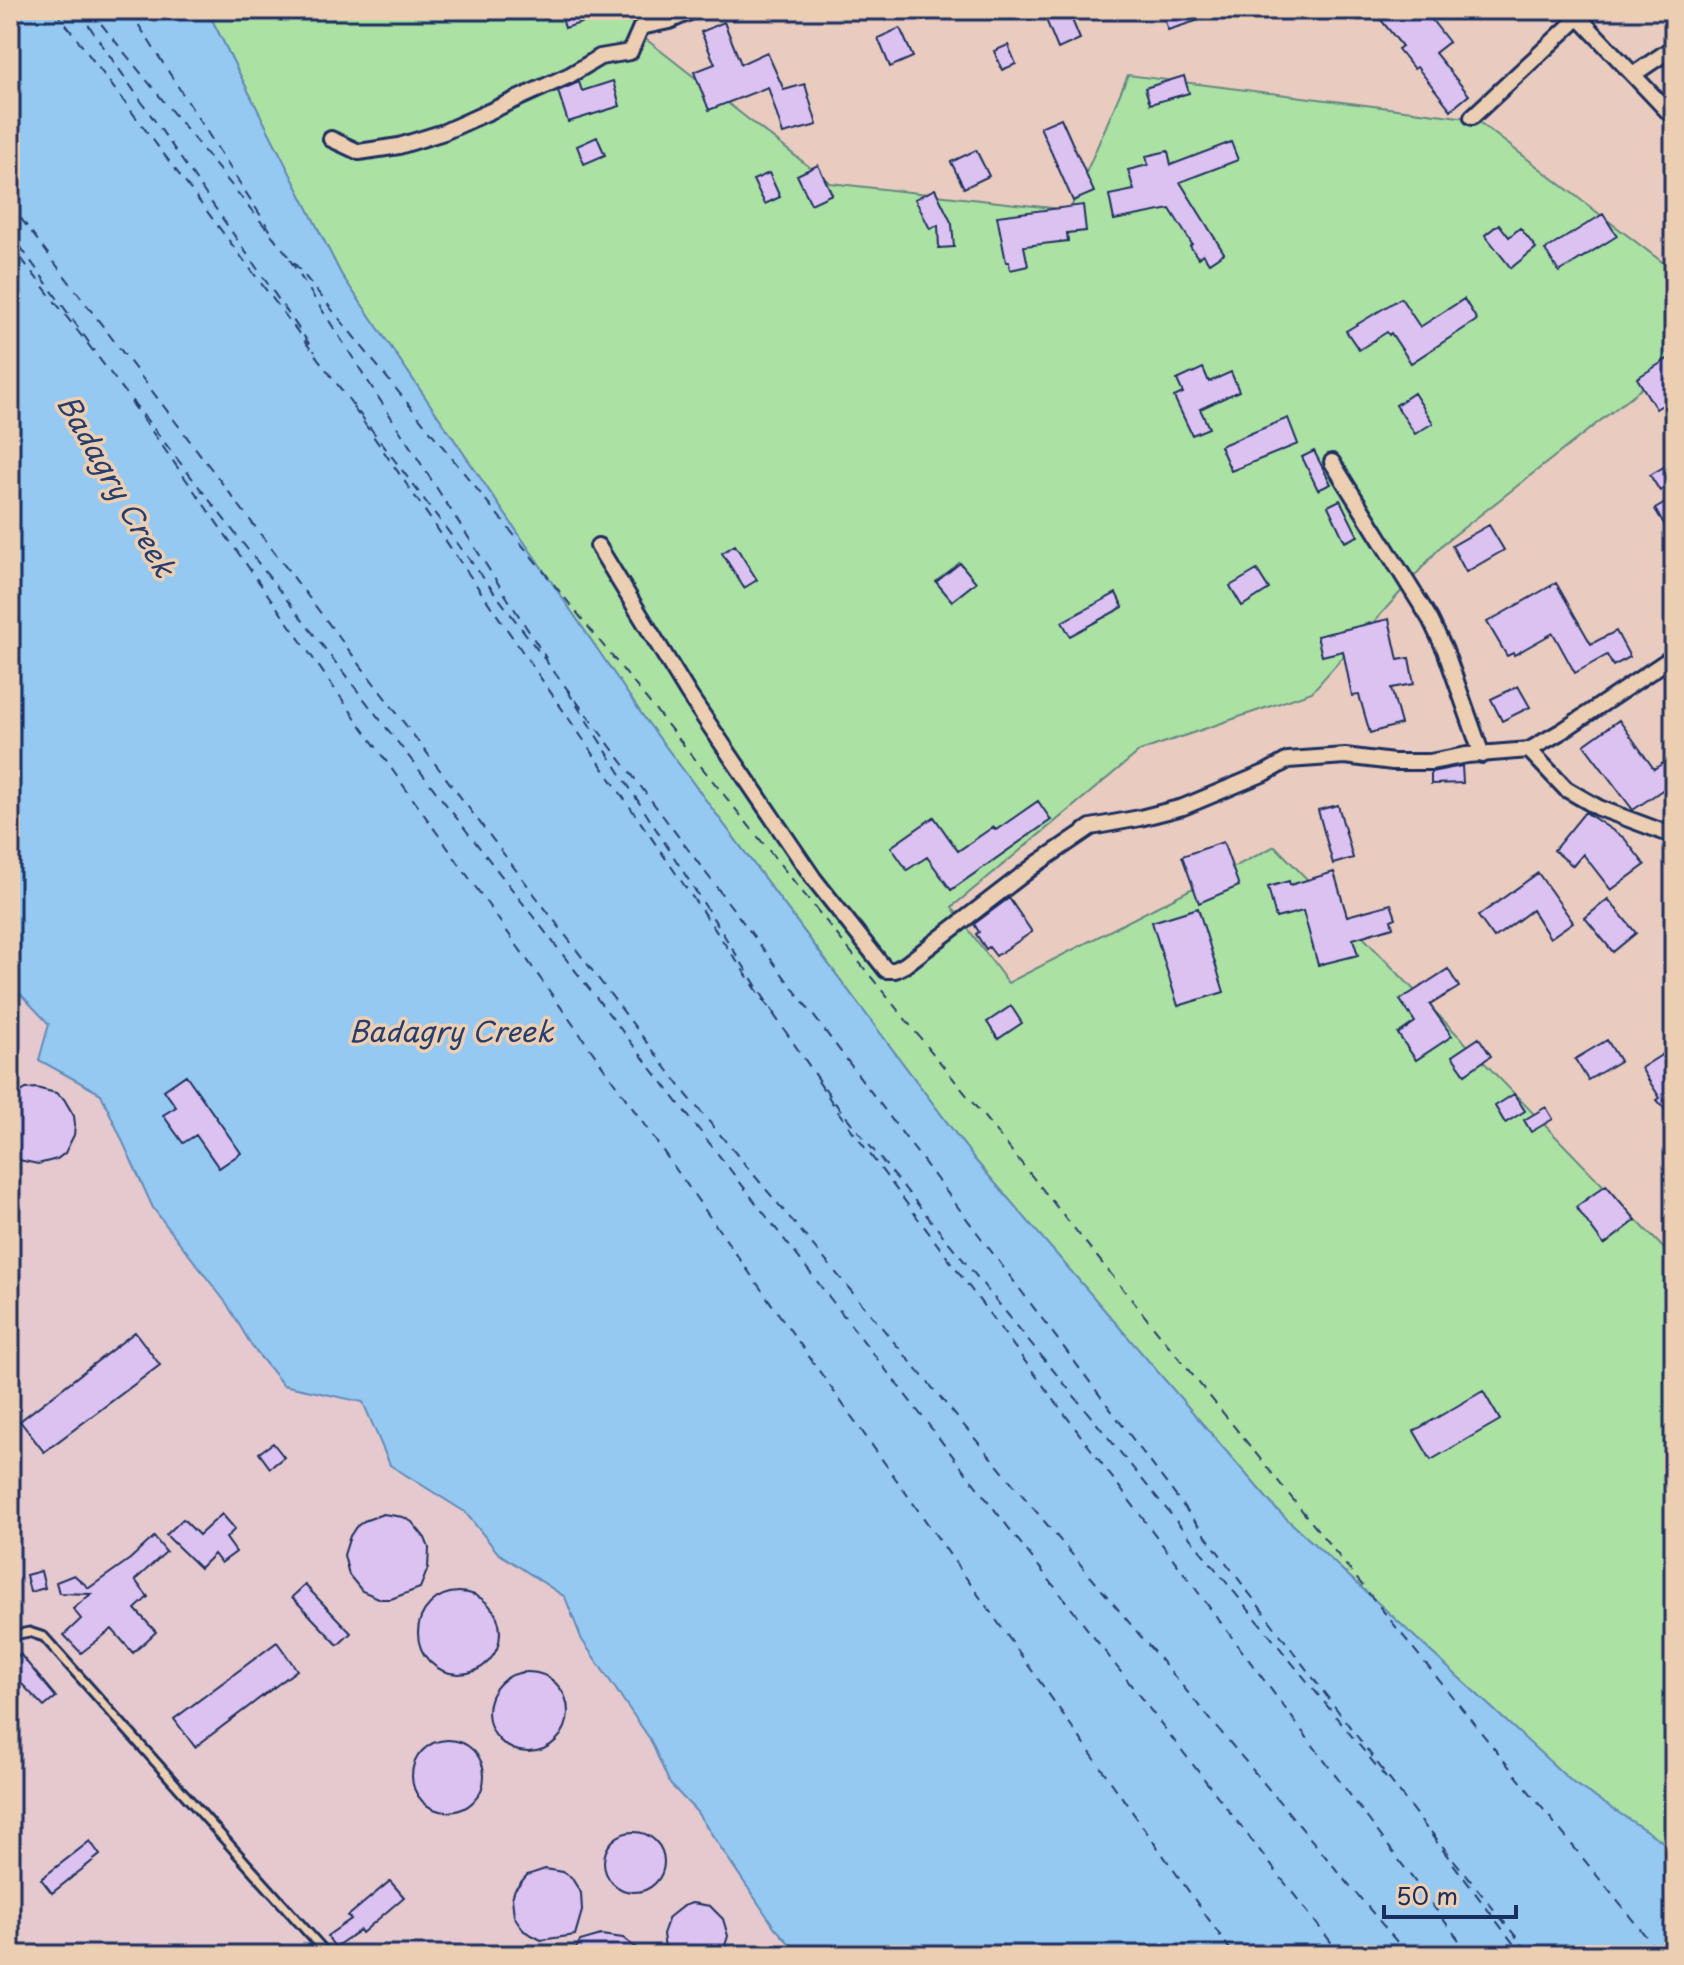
<svg xmlns="http://www.w3.org/2000/svg" width="1684" height="1965" font-family="'Playpen Sans',sans-serif">
<rect width="100%" height="100%" fill="#e9ccbf"/>
<filter id="ink" filterUnits="userSpaceOnUse"><feTurbulence type="fractalNoise" baseFrequency=".0125" numOctaves="2"/><feDisplacementMap in="SourceGraphic" scale="16" xChannelSelector="R" yChannelSelector="G"/><feConvolveMatrix kernelMatrix="1 2 1 2 8 2 1 2 1" color-interpolation-filters="sRGB"/></filter>
<g filter="url(#ink)">
<!-- built -->
<path fill="#e5c9ce" d="M 10,983 L 49,1024 L 71,1066 L 101,1094 L 153,1208 L 227,1304 L 253,1348 L 283,1385 L 363,1402 L 390,1465 L 465,1512 L 498,1553 L 565,1597 L 582,1640 L 650,1739 L 670,1784 L 696,1811 L 775,1928 L 800,1955 L 10,1955 Z"/>
<!-- green -->
<path fill="#ace1a4" stroke="#648881" stroke-width="2" d="M 207,10 L 640,10 L 634,30 L 830,183 L 1070,210 L 1128,75 L 1475,119 L 1674,271 L 1674,363 L 1443,544 L 1312,692 L 1140,751 L 952,907 L 1008,983 L 1275,846 L 1674,1259 L 1674,1849 L 1573,1783 L 1276,1509 L 976,1161 L 645,719 L 341,274 Z"/>
<!-- water -->
<path fill="#95c9f2" stroke="#648bb7" stroke-width="2" d="M 10,10 L 207,10 L 341,274 L 645,719 L 976,1161 L 1276,1509 L 1573,1783 L 1674,1849 L 1674,1955 L 800,1955 L 775,1928 L 696,1811 L 670,1784 L 650,1739 L 582,1640 L 565,1597 L 498,1553 L 465,1512 L 390,1465 L 363,1402 L 283,1385 L 253,1348 L 227,1304 L 153,1208 L 101,1094 L 39,1060 L 49,1024 L 10,983 Z"/>
<g fill="none" stroke-linecap="round" stroke-linejoin="round">
<!-- ferry -->
<path stroke="#273e6d" stroke-width="2" stroke-dasharray="10 8" stroke-linecap="butt" d="M 55,10 L 1522,1955
M 78,10 L 315,352
M 90,10 L 1661,1955
M 129,10 L 275,238
M 10,204 L 686,1094 L 1408,1955
M 10,232 L 95,351
M 10,244 L 1341,1955
M 290,260 L 546,658
M 131,402 L 1234,1955
M 353,407 L 835,1103 L 1386,1778
M 567,690 L 775,1015
M 818,1081 L 839,1113 L 1470,1955
M 1431,1832 L 1531,1955"/>
</g>
<!-- building -->
<path fill="#dcc2f1" stroke="#1b2f5e" stroke-width="2" d="M 575,10 L 612,10 L 612,13 L 565,28 L 561,14 Z
M 1042,10 L 1068,10 L 1080,39 L 1058,49 Z
M 1161,10 L 1221,10 L 1221,13 L 1168,30 Z
M 1373,10 L 1424,10 L 1449,42 L 1435,53 L 1469,95 L 1451,110 L 1417,67 L 1414,69 L 1398,49 L 1402,46 Z
M 724,22 L 741,64 L 767,52 L 784,90 L 805,84 L 817,125 L 783,134 L 768,87 L 709,110 L 694,72 L 715,64 L 701,32 Z
M 900,28 L 913,57 L 890,67 L 878,38 Z
M 1008,45 L 1016,64 L 1002,70 L 994,51 Z
M 1184,76 L 1189,93 L 1150,104 L 1145,88 Z
M 613,81 L 620,106 L 568,122 L 558,91 L 579,82 L 582,91 Z
M 1061,118 L 1094,192 L 1073,201 L 1040,127 Z
M 597,137 L 605,155 L 584,164 L 577,146 Z
M 1231,142 L 1238,160 L 1180,182 L 1224,253 L 1209,263 L 1203,254 L 1198,258 L 1190,246 L 1192,244 L 1170,209 L 1114,220 L 1109,195 L 1134,190 L 1128,170 L 1148,165 L 1146,156 L 1168,151 L 1171,165 Z
M 976,150 L 989,176 L 964,188 L 951,162 Z
M 818,165 L 832,194 L 811,204 L 797,175 Z
M 769,173 L 780,197 L 765,204 L 753,180 Z
M 935,189 L 952,224 L 954,247 L 939,248 L 938,225 L 930,229 L 915,199 Z
M 1083,205 L 1086,231 L 1067,233 L 1068,241 L 1024,246 L 1028,266 L 1010,270 L 1009,262 L 1006,262 L 997,216 Z
M 1603,214 L 1617,236 L 1559,272 L 1545,250 Z
M 1499,224 L 1509,237 L 1520,228 L 1536,248 L 1511,268 L 1485,235 Z
M 1401,298 L 1420,327 L 1464,299 L 1477,320 L 1411,363 L 1391,333 L 1389,335 L 1387,332 L 1359,350 L 1346,331 Z
M 1674,355 L 1674,398 L 1656,409 L 1637,378 Z
M 1203,368 L 1209,382 L 1231,372 L 1239,391 L 1200,409 L 1209,428 L 1192,435 L 1174,397 L 1183,393 L 1177,380 Z
M 1414,393 L 1433,423 L 1415,434 L 1396,405 Z
M 1288,418 L 1298,444 L 1231,471 L 1220,446 Z
M 1314,451 L 1331,484 L 1318,490 L 1302,457 Z
M 1674,461 L 1674,482 L 1660,491 L 1650,475 Z
M 1674,498 L 1674,540 L 1655,509 Z
M 1340,500 L 1358,536 L 1345,542 L 1328,506 Z
M 1489,525 L 1504,550 L 1466,572 L 1452,546 Z
M 735,545 L 757,580 L 744,588 L 722,553 Z
M 960,563 L 976,582 L 952,601 L 936,582 Z
M 1257,570 L 1269,589 L 1242,606 L 1230,586 Z
M 1556,583 L 1591,644 L 1616,631 L 1630,657 L 1613,666 L 1607,655 L 1575,673 L 1553,633 L 1514,655 L 1513,653 L 1507,656 L 1487,622 Z
M 1116,593 L 1123,607 L 1070,636 L 1062,622 Z
M 1389,619 L 1398,660 L 1409,658 L 1414,684 L 1391,688 L 1401,724 L 1370,733 L 1359,695 L 1352,696 L 1343,651 L 1322,656 L 1317,636 Z
M 1518,686 L 1530,707 L 1502,721 L 1491,699 Z
M 1619,720 L 1654,769 L 1674,756 L 1674,782 L 1633,810 L 1584,745 Z
M 1462,766 L 1463,783 L 1431,784 L 1431,772 Z
M 1038,801 L 1051,820 L 951,890 L 927,857 L 907,870 L 891,847 L 934,817 L 958,851 L 993,827 L 996,830 Z
M 1338,805 L 1353,858 L 1333,864 L 1318,810 Z
M 1585,812 L 1624,838 L 1645,865 L 1611,890 L 1583,854 L 1573,866 L 1554,850 Z
M 1223,842 L 1239,886 L 1199,903 L 1182,856 Z
M 1334,872 L 1347,916 L 1391,904 L 1396,918 L 1391,920 L 1393,927 L 1353,939 L 1358,955 L 1318,965 L 1303,911 L 1276,918 L 1268,887 L 1289,881 L 1290,885 Z
M 1538,873 L 1573,922 L 1550,938 L 1532,910 L 1494,938 L 1478,916 Z
M 1009,898 L 1032,932 L 996,956 L 989,947 L 986,949 L 976,934 L 979,932 L 974,924 Z
M 1608,899 L 1636,933 L 1613,952 L 1585,918 Z
M 1198,908 L 1224,992 L 1178,1006 L 1152,922 Z
M 1448,969 L 1459,987 L 1430,1005 L 1452,1036 L 1416,1060 L 1398,1034 L 1415,1022 L 1400,1000 Z
M 1011,1006 L 1022,1023 L 998,1039 L 987,1022 Z
M 1479,1038 L 1491,1056 L 1465,1074 L 1452,1056 Z
M 1607,1040 L 1620,1061 L 1588,1080 L 1575,1059 Z
M 1674,1047 L 1674,1120 L 1657,1100 L 1660,1098 L 1641,1068 Z
M 186,1075 L 241,1153 L 219,1168 L 196,1135 L 183,1143 L 163,1115 L 176,1107 L 164,1090 Z
M 36,1088 L 56,1093 L 64,1099 L 74,1116 L 75,1125 L 74,1135 L 65,1153 L 57,1159 L 38,1164 L 19,1160 L 10,1153 L 10,1099 L 26,1089 Z
M 1514,1094 L 1525,1111 L 1505,1123 L 1495,1106 Z
M 1546,1107 L 1553,1119 L 1531,1132 L 1524,1120 Z
M 1606,1185 L 1636,1220 L 1604,1245 L 1576,1207 Z
M 135,1332 L 160,1365 L 44,1452 L 20,1421 Z
M 1483,1391 L 1500,1420 L 1431,1460 L 1414,1431 Z
M 273,1443 L 284,1457 L 270,1468 L 259,1453 Z
M 222,1514 L 235,1529 L 226,1538 L 236,1552 L 221,1563 L 214,1554 L 200,1568 L 166,1535 L 183,1519 L 199,1535 Z
M 383,1514 L 403,1517 L 412,1522 L 425,1538 L 429,1548 L 428,1568 L 420,1588 L 391,1599 L 381,1599 L 362,1591 L 349,1575 L 344,1555 L 350,1536 L 356,1527 L 364,1521 Z
M 154,1537 L 166,1552 L 135,1580 L 148,1597 L 135,1609 L 156,1632 L 133,1653 L 112,1629 L 81,1653 L 64,1635 L 81,1619 L 73,1609 L 91,1594 L 59,1593 L 56,1582 L 74,1575 L 89,1588 L 130,1559 Z
M 41,1571 L 45,1588 L 30,1592 L 26,1575 Z
M 305,1585 L 351,1633 L 338,1645 L 292,1597 Z
M418 1633a41 41 0 1 1 82 0a41 41 0 1 1-82 0Z
M 277,1642 L 297,1670 L 195,1747 L 174,1719 Z
M 20,1654 L 56,1697 L 44,1707 L 19,1681 L 10,1687 L 10,1663 Z
M488 1712a40 40 0 1 1 80 0a40 40 0 1 1-80 0Z
M412 1776a36 36 0 1 1 72 0a36 36 0 1 1-72 0Z
M604 1862a30 30 0 1 1 60 0a30 30 0 1 1-60 0Z
M 90,1841 L 100,1855 L 52,1893 L 41,1879 Z
M 545,1869 L 563,1872 L 571,1877 L 581,1893 L 582,1911 L 575,1935 L 541,1940 L 524,1931 L 514,1916 L 512,1898 L 515,1889 L 527,1875 Z
M 390,1881 L 404,1897 L 362,1933 L 360,1930 L 335,1947 L 327,1936 L 351,1919 L 348,1916 Z
M 692,1903 L 710,1906 L 723,1919 L 728,1936 L 722,1955 L 666,1955 L 663,1934 L 669,1917 L 683,1906 Z
M 601,1935 L 623,1938 L 645,1955 L 572,1955 L 580,1941 Z"/>
<g fill="none" stroke-linecap="round" stroke-linejoin="round">
<!-- service casing -->
<g stroke="#1b2f5e" stroke-width="13">
<path id="service" d="M 10,1636 L 29,1632 L 44,1637 L 328,1955"/>
</g>
<!-- minor casing -->
<g stroke="#1b2f5e" stroke-width="20">
<path id="minor" d="M 1572,10 L 1674,118
M 1634,74 L 1674,47
M 1472,117 L 1578,18
M 331,139 L 359,152 L 399,146 L 444,132 L 570,75 L 600,57 L 630,52 L 641,27 L 669,21 L 694,10
M 1332,462 L 1430,619 L 1445,650 L 1482,755
M 598,546 L 689,695 L 814,879 L 886,970 L 895,970 L 905,965 L 1038,863 L 1091,827 L 1140,818 L 1183,807 L 1267,772 L 1288,760 L 1345,756 L 1393,762 L 1430,762 L 1467,755 L 1529,750 L 1562,731 L 1674,656
M 1529,750 L 1566,789 L 1599,808 L 1674,836"/>
</g>
<!-- service -->
<use href="#service" stroke="#ecceb2" stroke-width="7"/>
<!-- minor -->
<use href="#minor" stroke="#ecceb2" stroke-width="14"/>
</g>
</g>
<g text-anchor="middle" stroke-width="7" stroke-linejoin="round" paint-order="stroke">
<!-- water labels -->
<g font-size="28" font-style="italic" fill="#273e6d" stroke="#ecceb2">
<text transform="translate(116 486) rotate(60)" y="10">Badagry Creek</text>
<text x="451" y="1042">Badagry Creek</text>
</g>
</g>
<!-- margin -->
<rect width="1684" height="1965" fill="none" stroke="#ecceb2" stroke-width="40"/>
<rect x="20" y="20" width="1644" height="1925" fill="none" stroke="#1b2f5e" stroke-width="3" filter="url(#ink)"/>
<!-- scale -->
<path d="M1384 1905v12h132v-12" fill="none" stroke="#1b2f5e" stroke-width="4"/>
<text x="1396" y="1905" font-size="24" fill="#1b2f5e" stroke="#ecceb2" stroke-width="6" paint-order="stroke">50 m</text>
</svg>
